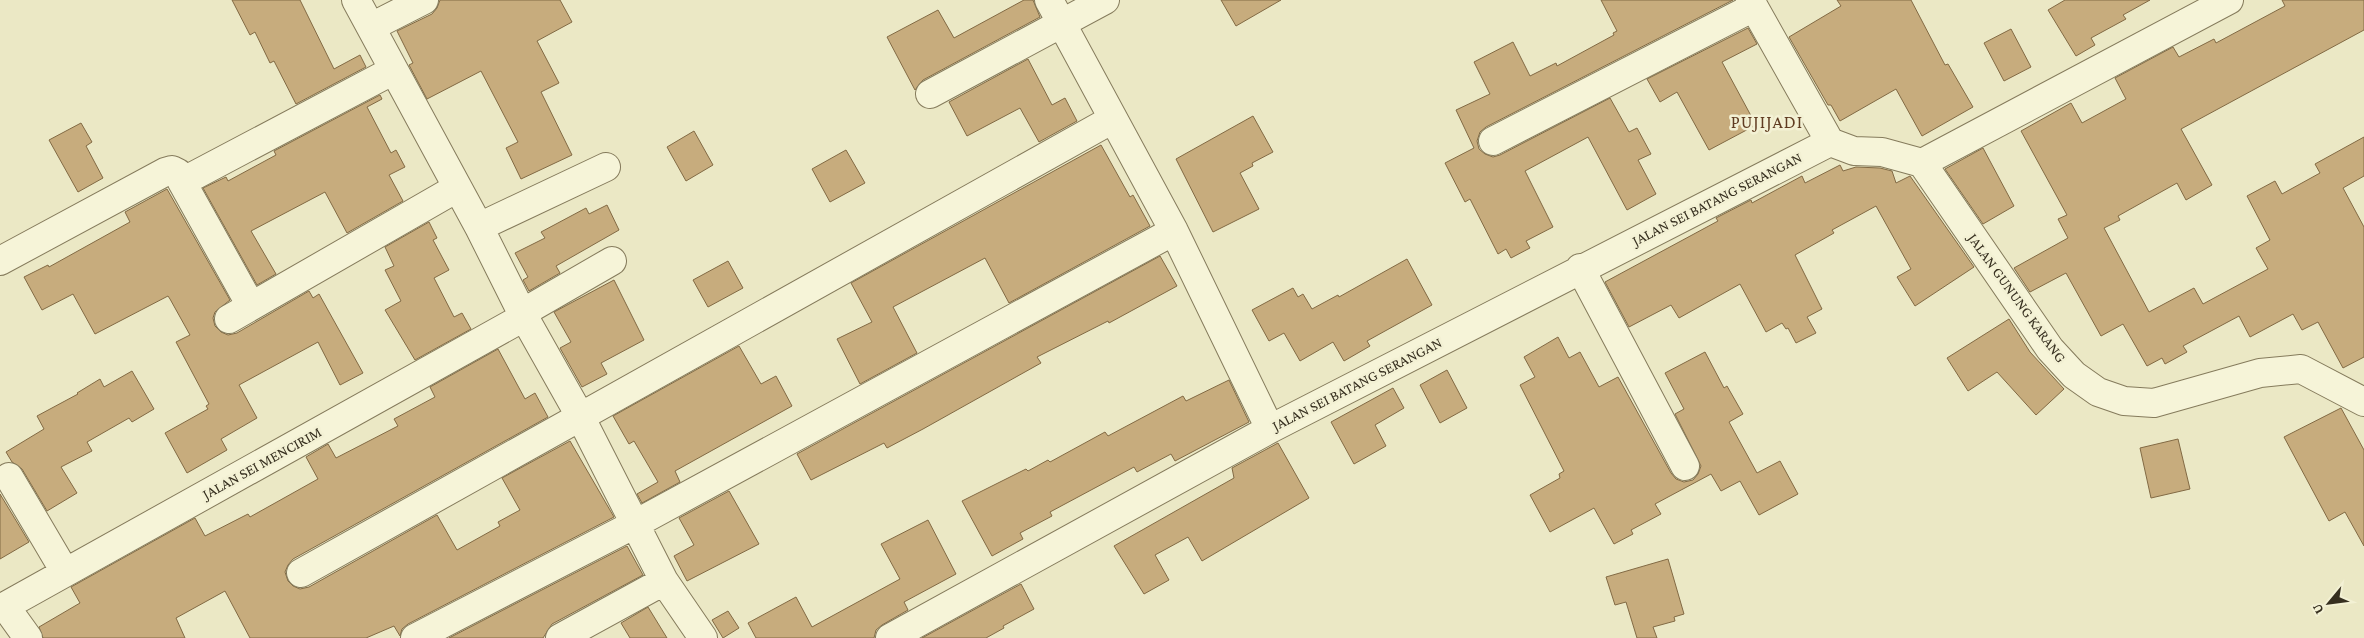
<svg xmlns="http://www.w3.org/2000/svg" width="2364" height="638" font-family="'Crimson Pro',serif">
<rect width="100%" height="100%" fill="#ebe8c5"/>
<!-- building -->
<path fill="#c7ac7d" stroke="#826a44" d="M 232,0 L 300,0 L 334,69 L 360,55 L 366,67 L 296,104 L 274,61 L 270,63 L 255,32 L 250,35 Z
M 440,0 L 560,0 L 572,22 L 537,41 L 559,83 L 541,92 L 572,155 L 521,179 L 506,148 L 518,142 L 481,71 L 427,99 L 409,65 L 413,63 L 397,31 L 432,14 L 437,8 Z
M 1024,0 L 1033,0 L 1040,17 L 923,80 L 915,90 L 887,37 L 938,10 L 954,38 Z
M 1221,0 L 1281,0 L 1236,26 Z
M 1601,0 L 1733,0 L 1486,127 L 1480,132 L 1477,141 L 1479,149 L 1485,154 L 1493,157 L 1500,155 L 1610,98 L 1629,132 L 1637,128 L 1651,154 L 1638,160 L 1656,194 L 1627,210 L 1588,137 L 1525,171 L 1553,227 L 1526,241 L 1530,248 L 1511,258 L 1506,249 L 1498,254 L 1470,199 L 1465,202 L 1445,163 L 1474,148 L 1456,110 L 1490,94 L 1474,62 L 1513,42 L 1530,76 L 1556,63 L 1557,66 L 1614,35 L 1613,33 L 1617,31 Z
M 1837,0 L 1911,0 L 1945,65 L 1948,64 L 1973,107 L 1922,136 L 1896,89 L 1840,121 L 1831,105 L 1828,105 L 1789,37 L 1841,6 Z
M 2065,0 L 2150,0 L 2123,15 L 2126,19 L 2091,38 L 2095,45 L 2076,56 L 2048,10 Z
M 2282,0 L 2364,0 L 2364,30 L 2181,129 L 2212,185 L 2186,200 L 2177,183 L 2118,216 L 2120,220 L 2104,228 L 2149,312 L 2194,288 L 2203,304 L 2268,269 L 2256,248 L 2270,240 L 2247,196 L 2275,181 L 2282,194 L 2320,173 L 2315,164 L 2364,137 L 2364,176 L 2343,188 L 2364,227 L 2364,357 L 2343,368 L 2318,322 L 2302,330 L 2293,314 L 2250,337 L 2239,316 L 2183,346 L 2187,352 L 2165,364 L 2162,358 L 2147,366 L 2123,324 L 2101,336 L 2066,273 L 2030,292 L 2014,268 L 2068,238 L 2058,219 L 2067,215 L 2021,131 L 2071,103 L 2082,123 L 2126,99 L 2115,78 L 2173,47 L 2179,57 L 2214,39 L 2216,43 L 2285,6 Z
M 1748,28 L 1757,44 L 1722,62 L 1756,125 L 1709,150 L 1677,92 L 1660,102 L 1647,79 Z
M 2011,29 L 2031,67 L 2004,81 L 1984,43 Z
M 1028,59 L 1052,105 L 1065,98 L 1077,121 L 1039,142 L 1020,108 L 967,136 L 949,102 Z
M 380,95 L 382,99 L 367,107 L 391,153 L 396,150 L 405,167 L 389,175 L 403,201 L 347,233 L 325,192 L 251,231 L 276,274 L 257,285 L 203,188 L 226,177 L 228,181 L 276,155 L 274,151 Z
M 1253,116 L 1273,152 L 1252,163 L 1253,166 L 1240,173 L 1259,209 L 1213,232 L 1176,159 Z
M 81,123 L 92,142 L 86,146 L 103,178 L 78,192 L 49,140 Z
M 694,131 L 713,165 L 686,181 L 667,147 Z
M 1101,145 L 1130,197 L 1133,195 L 1150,226 L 1009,303 L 985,258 L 893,307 L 917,353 L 860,384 L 837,339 L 872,322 L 851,283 Z
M 1983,148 L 2014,206 L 1983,224 L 1945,169 Z
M 846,150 L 865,183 L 830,202 L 812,169 Z
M 1840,165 L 1843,171 L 1856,167 L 1880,168 L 1892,171 L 1896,183 L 1910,176 L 1974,267 L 1915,306 L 1897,277 L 1911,269 L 1876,206 L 1832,230 L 1834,233 L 1795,255 L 1822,309 L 1807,317 L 1816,333 L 1796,343 L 1788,328 L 1786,329 L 1782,323 L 1766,332 L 1740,284 L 1679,318 L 1671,305 L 1629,327 L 1605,282 L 1718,221 L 1716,218 L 1751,200 L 1752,203 L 1802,176 L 1805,183 Z
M 167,189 L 230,300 L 215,312 L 213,318 L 215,326 L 221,332 L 228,335 L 237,333 L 309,291 L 313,298 L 319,294 L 363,373 L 340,385 L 318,342 L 239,385 L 257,418 L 221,439 L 227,450 L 187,473 L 165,433 L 208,409 L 206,406 L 209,404 L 176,342 L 190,335 L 170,299 L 168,296 L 95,334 L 73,294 L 42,310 L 24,277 L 48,265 L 49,267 L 130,222 L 125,212 Z
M 607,205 L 619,230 L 556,266 L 560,273 L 529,291 L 523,280 L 528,277 L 515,253 L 545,238 L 541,232 L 586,208 L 589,214 Z
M 429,222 L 437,238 L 433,240 L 449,270 L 434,278 L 454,317 L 462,313 L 471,329 L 415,360 L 385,310 L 401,301 L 385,270 L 394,266 L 385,247 Z
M 1160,256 L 1177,286 L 1109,323 L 1108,321 L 1037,357 L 1041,363 L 923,429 L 887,448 L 884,443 L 811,480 L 797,454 Z
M 1407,259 L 1432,305 L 1367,341 L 1370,346 L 1344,361 L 1333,342 L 1300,361 L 1284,333 L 1269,341 L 1252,310 L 1293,288 L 1298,297 L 1303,294 L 1312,309 L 1338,295 L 1339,297 Z
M 728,261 L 743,288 L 708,307 L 693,280 Z
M 614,280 L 644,340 L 601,363 L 607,374 L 582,387 L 560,348 L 571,342 L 554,312 Z
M 2009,319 L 2030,352 L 2064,389 L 2036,415 L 1997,372 L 1968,391 L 1947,358 Z
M 1558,337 L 1569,358 L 1580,352 L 1599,387 L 1618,377 L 1671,473 L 1676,479 L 1684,482 L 1693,480 L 1698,474 L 1701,466 L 1675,414 L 1684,409 L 1665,373 L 1705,352 L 1724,388 L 1727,386 L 1743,414 L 1729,422 L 1757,473 L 1780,461 L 1798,494 L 1759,515 L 1740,481 L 1721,491 L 1711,474 L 1655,504 L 1661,514 L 1631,530 L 1633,534 L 1614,544 L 1594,508 L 1550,532 L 1530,495 L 1560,478 L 1559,474 L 1564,471 L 1520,385 L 1535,377 L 1524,357 Z
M 739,346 L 761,384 L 776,376 L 792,406 L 675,471 L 680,482 L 642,503 L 637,494 L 658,482 L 634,441 L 629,444 L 613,416 Z
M 498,349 L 525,399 L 535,393 L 548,417 L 293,559 L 288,565 L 285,572 L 288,581 L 293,586 L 300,589 L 309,587 L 437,515 L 457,550 L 500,526 L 498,522 L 520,510 L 502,478 L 570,441 L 614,517 L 408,624 L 402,629 L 400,636 L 394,626 L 366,638 L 250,638 L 225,591 L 176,618 L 185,638 L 43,638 L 39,627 L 80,603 L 71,587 L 195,518 L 205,536 L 248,514 L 250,517 L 318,479 L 306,457 L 328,444 L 336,458 L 398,426 L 394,419 L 435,397 L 430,387 Z
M 1447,370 L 1467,408 L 1440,423 L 1420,385 Z
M 132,371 L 154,409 L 132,422 L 129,418 L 87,442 L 92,451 L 61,467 L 77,493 L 47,511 L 22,469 L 12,462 L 6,452 L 44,429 L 37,416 L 78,394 L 77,393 L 100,379 L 104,387 Z
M 1229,380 L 1249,422 L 1175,461 L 1171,454 L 1137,472 L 1134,467 L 1050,512 L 1052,516 L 1020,533 L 1023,539 L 992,556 L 962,501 L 1026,469 L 1028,471 L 1048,460 L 1050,462 L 1105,432 L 1108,436 L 1183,396 L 1186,401 Z
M 1393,388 L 1404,408 L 1375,425 L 1386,446 L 1354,464 L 1331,422 Z
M 2341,408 L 2364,450 L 2364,546 L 2345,512 L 2329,521 L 2284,437 Z
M 2178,439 L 2190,489 L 2151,498 L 2140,448 Z
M 1278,443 L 1309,498 L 1202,561 L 1188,537 L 1155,555 L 1169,580 L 1144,594 L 1114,546 L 1234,478 L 1232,468 Z
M 729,491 L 759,544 L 687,581 L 674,556 L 694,545 L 679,518 Z
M 0,494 L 29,542 L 0,559 Z
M 928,520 L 956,574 L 904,602 L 908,610 L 882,625 L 876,630 L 874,638 L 756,638 L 748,623 L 796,597 L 812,627 L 900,579 L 881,544 Z
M 627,546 L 643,575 L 552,624 L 543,638 L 449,638 Z
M 1668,559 L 1684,614 L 1674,617 L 1675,621 L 1653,627 L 1657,638 L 1637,638 L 1626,602 L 1615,605 L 1606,577 Z
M 1021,584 L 1034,609 L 1003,626 L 1004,628 L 986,638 L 922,638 Z
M 648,607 L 667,638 L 630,638 L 621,623 Z
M 728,611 L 739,628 L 723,638 L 712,620 Z"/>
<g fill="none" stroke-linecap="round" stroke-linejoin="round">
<!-- minor casing -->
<g stroke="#857b5c" stroke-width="30">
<path id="minor" d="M 356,0 L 479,227 L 522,313 L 580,416 L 664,581 L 703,638
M 1049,0 L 1174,231 L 1270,429
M 1750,0 L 1830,142 L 1854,151 L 1882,152 L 1922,163 L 2229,0
M 371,27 L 424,0
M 930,94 L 1105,0
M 1493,141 L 1754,7
M 1922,163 L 2050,349 L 2074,375 L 2098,392 L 2124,401 L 2154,403 L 2260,373 L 2301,369 L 2364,402
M 182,182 L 251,306
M 479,227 L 606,167
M 0,261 L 165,172 L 172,170 L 178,173 L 182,182 L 394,70
M 1580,268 L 1685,466
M 522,313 L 612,261
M 229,319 L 457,188
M 9,477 L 65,572
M 301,573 L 1113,119
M 5,606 L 28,638
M 0,609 L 524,317
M 415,638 L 635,524 L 1174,231
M 560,638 L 664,581
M 890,638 L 1270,429 L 1830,142"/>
</g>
<!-- minor -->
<use href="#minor" stroke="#f6f4d8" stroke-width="28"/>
</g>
<g text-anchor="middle" stroke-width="5" stroke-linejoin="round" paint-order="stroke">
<!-- street labels -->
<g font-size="15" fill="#362f1f" stroke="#f3f1d4">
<text transform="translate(1717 199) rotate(-27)" y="5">JALAN SEI BATANG SERANGAN</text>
<text transform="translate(2017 298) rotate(54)" y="5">JALAN GUNUNG KARANG</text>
<text transform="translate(1357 384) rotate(-27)" y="5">JALAN SEI BATANG SERANGAN</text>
<text transform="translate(262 463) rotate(-29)" y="5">JALAN SEI MENCIRIM</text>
</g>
<!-- quarter labels -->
<g font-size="18" letter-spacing="1" fill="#603c21" stroke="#f3f1d4">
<text x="1767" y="128">PUJIJADI</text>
</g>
</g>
<!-- north arrow -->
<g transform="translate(2329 603) rotate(241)" stroke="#f3f1d4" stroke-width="4" paint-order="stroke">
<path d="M0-4L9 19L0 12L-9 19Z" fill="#362f1f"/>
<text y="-8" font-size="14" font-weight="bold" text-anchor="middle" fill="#362f1f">U</text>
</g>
</svg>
